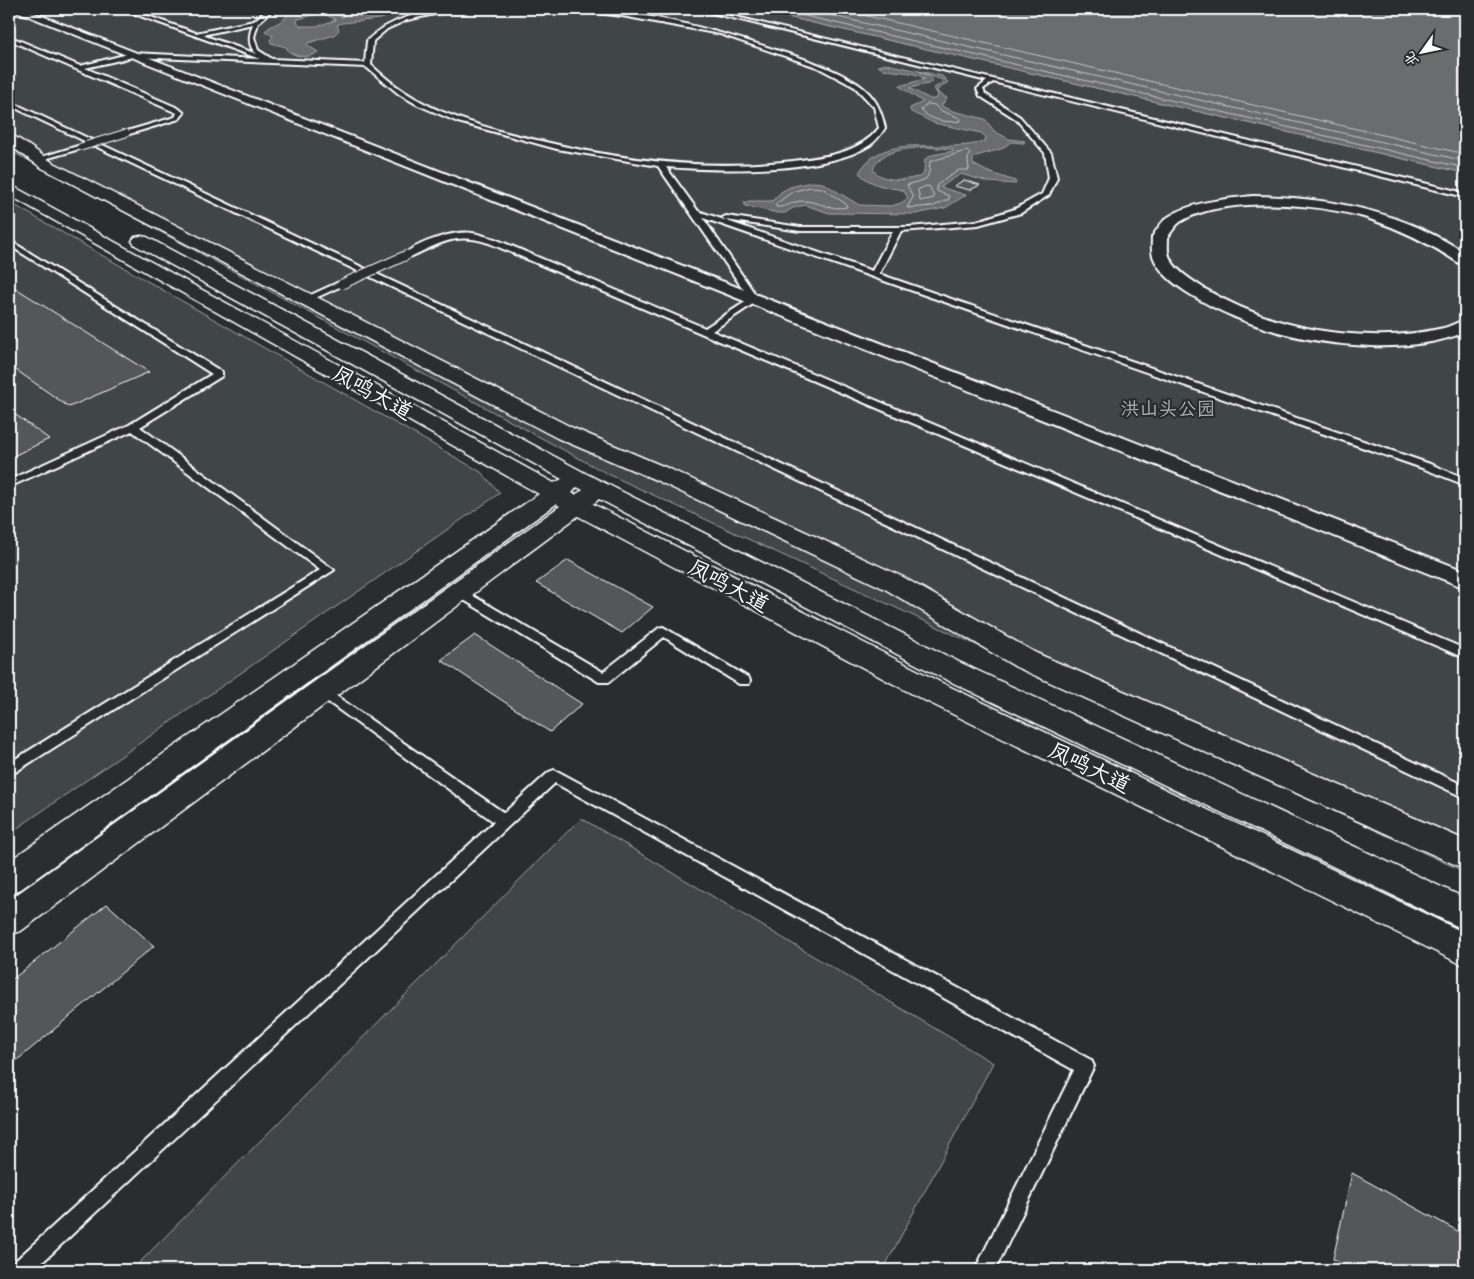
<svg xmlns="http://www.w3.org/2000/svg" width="1474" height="1279" font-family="'Indie Flower','LXGW WenKai TC',sans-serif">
<rect width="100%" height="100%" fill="#2a2d2e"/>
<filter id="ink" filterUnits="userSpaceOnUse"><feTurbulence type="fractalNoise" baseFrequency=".02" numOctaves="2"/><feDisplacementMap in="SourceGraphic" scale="10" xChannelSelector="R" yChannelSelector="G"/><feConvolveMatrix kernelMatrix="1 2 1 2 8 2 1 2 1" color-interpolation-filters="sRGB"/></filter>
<g filter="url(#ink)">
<!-- green -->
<path fill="#414445" stroke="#a0a2a2" d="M 9,9 L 753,9 L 1465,173 L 1465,872 L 608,474 L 9,150 Z
M 9,202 L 481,472 L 500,493 L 9,834 Z
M 581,818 L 993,1063 L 883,1270 L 132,1270 Z"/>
<!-- water -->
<path fill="#6a6c6d" stroke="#a6a7a7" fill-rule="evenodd" d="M 314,9 L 353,9 L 349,11 L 351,14 L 368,17 L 410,9 L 380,19 L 342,23 L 337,25 L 339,30 L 334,35 L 308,43 L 307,45 L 318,52 C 309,59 298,57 289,52 L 286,47 L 271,43 L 270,40 L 273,36 L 265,31 C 273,23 283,24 288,13 ZM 318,14 L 325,14 L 336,20 L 317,26 L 300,26 L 297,22 L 298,19 Z
M 753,9 L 1465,9 L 1465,173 Z
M 886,64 L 942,76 L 948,82 L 937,90 L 938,93 L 947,98 L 941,106 L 953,111 L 985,119 L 994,131 L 1009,139 L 1025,141 L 1024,143 L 1011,142 L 1001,149 L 976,156 L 973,159 L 973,164 L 988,172 L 1015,181 L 1016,184 L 988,182 L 961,174 L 940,187 L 966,195 L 945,208 L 915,214 L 829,213 L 805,205 L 793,208 L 785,213 L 778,213 L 745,206 L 744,203 L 749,201 L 772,201 L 781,192 L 790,187 L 811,182 L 823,183 L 859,205 L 891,206 L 901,203 L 908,198 L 903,190 C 885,187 872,186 859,173 C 884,128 946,156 985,141 L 986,137 L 981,133 L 934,123 L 911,112 L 910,108 L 923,102 L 899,86 L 925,79 C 913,69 888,74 878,66 ZM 920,72 L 943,80 L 941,84 L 934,88 L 938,95 L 936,99 L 930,99 L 909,88 L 928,84 L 932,81 L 931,77 ZM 926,147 L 951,149 L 954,151 L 932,155 L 925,159 L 924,172 L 922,176 C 907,180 884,183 873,170 C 879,149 909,149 926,147 Z"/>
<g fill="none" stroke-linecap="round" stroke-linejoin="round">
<!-- shore -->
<path stroke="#c3c4c5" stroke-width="1" d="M 304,9 L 306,11 L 326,9 L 342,17 L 344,16 L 345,9
M 775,9 L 1465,168
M 803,9 L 1465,161
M 837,9 L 1465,154
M 928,104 L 935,105 L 939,110 L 960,118 L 961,121 C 948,123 930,121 921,110 Z
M 967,151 L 970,154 L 968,159 L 969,170 L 959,170 L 937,185 L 937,191 L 949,196 L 949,199 L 934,206 L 907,208 L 913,197 L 907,185 L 926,179 L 929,173 L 930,162 Z
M 927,186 L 930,187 L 934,198 L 920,201 L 918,190 Z
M 811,187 L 822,188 L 846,204 L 847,207 C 831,211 819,201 803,201 C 793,201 786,208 776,207 L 776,204 L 792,192 Z"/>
</g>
<!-- building -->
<path fill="#555758" stroke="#fff" d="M 964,180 L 980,185 L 970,190 L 954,186 Z
M 9,284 L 149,372 L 69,407 L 9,365 Z
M 9,410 L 49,439 L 9,458 Z
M 568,560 L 653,607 L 622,633 L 536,583 Z
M 475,635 L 582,704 L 550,732 L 441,660 Z
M 107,904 L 154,946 L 9,1067 L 9,982 Z
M 1352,1173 L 1465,1235 L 1465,1270 L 1352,1270 L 1333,1259 Z"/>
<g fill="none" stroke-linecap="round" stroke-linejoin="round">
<!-- lane casing -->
<g stroke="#fff" stroke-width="4">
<path id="lane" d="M 121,9 L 128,9 L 196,33 L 254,21 L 268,9 L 273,9 L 258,23 L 254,37 L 258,50 L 272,59 L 365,63 L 367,41 C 389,18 427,9 458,9 L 407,20 L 387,29 L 373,41 L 371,65 C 392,85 416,101 443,112 C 475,125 508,134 541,141 C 624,161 708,171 793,161 C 824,157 859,154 879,128 L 874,107 L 855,87 L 817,67 L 720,34 L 622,16 L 567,9 C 640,9 713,29 782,52 C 808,60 835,69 858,84 C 875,96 881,109 885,128 C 881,134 876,141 870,145 C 825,174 719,171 666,167 L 698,211 L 872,271 L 893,231 L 800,231 L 726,220 L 722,218 L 726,216 L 800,227 L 909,227 L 977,221 L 1015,209 L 1042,194 L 1049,178 L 1045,153 L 1016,119 L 980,96 L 977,89 L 987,81 L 696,9 L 703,9 L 1465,193 L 1465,197 L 993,82 L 983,89 L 985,94 L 1020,117 L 1051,153 L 1057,178 L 1049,195 L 1021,213 L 978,225 L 901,231 L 879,274 L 1430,464 L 1465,478 L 1465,485 L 1422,468 L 703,218 L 759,300 L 712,331 L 1465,649 L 1465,658 L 489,243 C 455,232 441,243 410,257 L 403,255 C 417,243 454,230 472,233 C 480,234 487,237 495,239 L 705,328 L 750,299 L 658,166 L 557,149 L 458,122 L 418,105 L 399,94 L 366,67 L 133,57 L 85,68 L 178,108 L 184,113 L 179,119 L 126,135 L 124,134 L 124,132 L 175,117 L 177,113 L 9,40 L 9,36 L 11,37 L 80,66 L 132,53 L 260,59 ZM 253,24 C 249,35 247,46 257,54 L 202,35 Z
M 9,101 L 1465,786 L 1465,798 L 9,105 Z
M 81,145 L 83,146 L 83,148 L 38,161 L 35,159 Z
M 9,240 L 222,372 L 222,376 L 140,427 L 334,570 L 9,776 L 9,763 L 320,570 L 132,431 L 9,487 L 9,480 L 129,425 L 212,374 L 9,245 Z
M 339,282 L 346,284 L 309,301 L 302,299 Z
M 458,587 L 603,672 L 659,628 L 663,627 L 749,678 L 750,681 L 749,684 L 739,684 L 664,637 L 609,682 L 599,682 L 454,594 L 452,591 L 454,588 Z
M 322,686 L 504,813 L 549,772 L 554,770 L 559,772 L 1091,1060 L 1094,1066 L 1091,1072 L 995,1270 L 975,1270 L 1074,1070 L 555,783 L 34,1270 L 10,1270 L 13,1263 L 494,822 L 317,694 L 315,691 L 317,688 Z"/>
</g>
<!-- street casing -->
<g stroke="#fff" stroke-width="4">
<path id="street" d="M 11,9 L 24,9 L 1465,571 L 1465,588 Z
M 1253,196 C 1328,197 1402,211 1465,253 L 1465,265 L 1459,263 C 1431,244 1400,229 1367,218 C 1319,204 1224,195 1180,222 C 1175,226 1171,232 1168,237 C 1168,243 1167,250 1169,256 C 1174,270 1193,281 1205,289 C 1256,319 1313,334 1372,335 C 1396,336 1421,333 1444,328 C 1451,326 1458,322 1465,320 L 1465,332 C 1437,344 1401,347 1371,346 C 1309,344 1247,328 1193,296 C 1178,287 1159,273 1153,256 C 1151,250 1152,243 1152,237 C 1157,230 1162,220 1170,216 C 1194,201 1226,199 1253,196 Z"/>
</g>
<!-- secondary casing -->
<g stroke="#fff" stroke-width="3">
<path id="secondary" d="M 9,134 C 17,136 43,156 52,162 L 573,428 L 672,470 L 903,577 L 1036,653 L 1465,840 L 1465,869 L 1016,667 L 885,589 L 656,480 L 557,438 L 42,168 L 9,145 Z
M 9,184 L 554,483 L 562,479 L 135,245 L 132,241 L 135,237 L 141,236 L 147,237 L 585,473 L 959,662 L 1465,898 L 1465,930 L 939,676 L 599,499 L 593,504 L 940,682 L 1465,933 L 1465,966 L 920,698 L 578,516 L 21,931 L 9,935 L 9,900 L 560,506 L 556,504 L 21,889 L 9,894 L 9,861 L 539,494 L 9,195 ZM 577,487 L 583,490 L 575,495 L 572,493 Z"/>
</g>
<!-- lane -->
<use href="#lane" fill="#2a2d2e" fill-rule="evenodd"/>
<!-- street -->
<use href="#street" fill="#2a2d2e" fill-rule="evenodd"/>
<!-- secondary -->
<use href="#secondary" fill="#2a2d2e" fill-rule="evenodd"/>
<!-- lane-bridge-far1 casing -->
<g stroke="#fff" stroke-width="9" stroke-linecap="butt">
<path id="lane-bridge-far1" d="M 81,147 L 126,133"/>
</g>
<!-- lane-bridge casing -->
<g stroke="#fff" stroke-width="11" stroke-linecap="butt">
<path id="lane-bridge" d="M 342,284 L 407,255"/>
</g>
<!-- lane-bridge-far1 -->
<use href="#lane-bridge-far1" stroke="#2a2d2e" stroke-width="7"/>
<!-- lane-bridge -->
<use href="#lane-bridge" stroke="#2a2d2e" stroke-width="9"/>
</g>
</g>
<g text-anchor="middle" stroke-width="4.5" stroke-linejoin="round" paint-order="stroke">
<!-- far-park labels -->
<g font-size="19" fill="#b3b4b5" stroke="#2a2d2e">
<text x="1168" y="415">洪山头公园</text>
</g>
<!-- street labels -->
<g font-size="22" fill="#fff" stroke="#2a2d2e">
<text transform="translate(373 392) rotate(29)" y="8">凤鸣大道</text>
<text transform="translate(729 585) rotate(28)" y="8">凤鸣大道</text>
<text transform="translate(1090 767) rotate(26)" y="8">凤鸣大道</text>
</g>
</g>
<!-- margin -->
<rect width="1474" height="1279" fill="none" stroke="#2a2d2e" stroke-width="30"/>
<rect x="15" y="15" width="1444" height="1249" fill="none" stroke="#fff" stroke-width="2" filter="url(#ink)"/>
<!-- north arrow -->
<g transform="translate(1422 52) rotate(237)" stroke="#2a2d2e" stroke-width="4" paint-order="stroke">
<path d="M0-4L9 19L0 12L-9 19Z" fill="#ffffff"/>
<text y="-8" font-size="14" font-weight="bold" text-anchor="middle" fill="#ffffff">北</text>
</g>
</svg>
